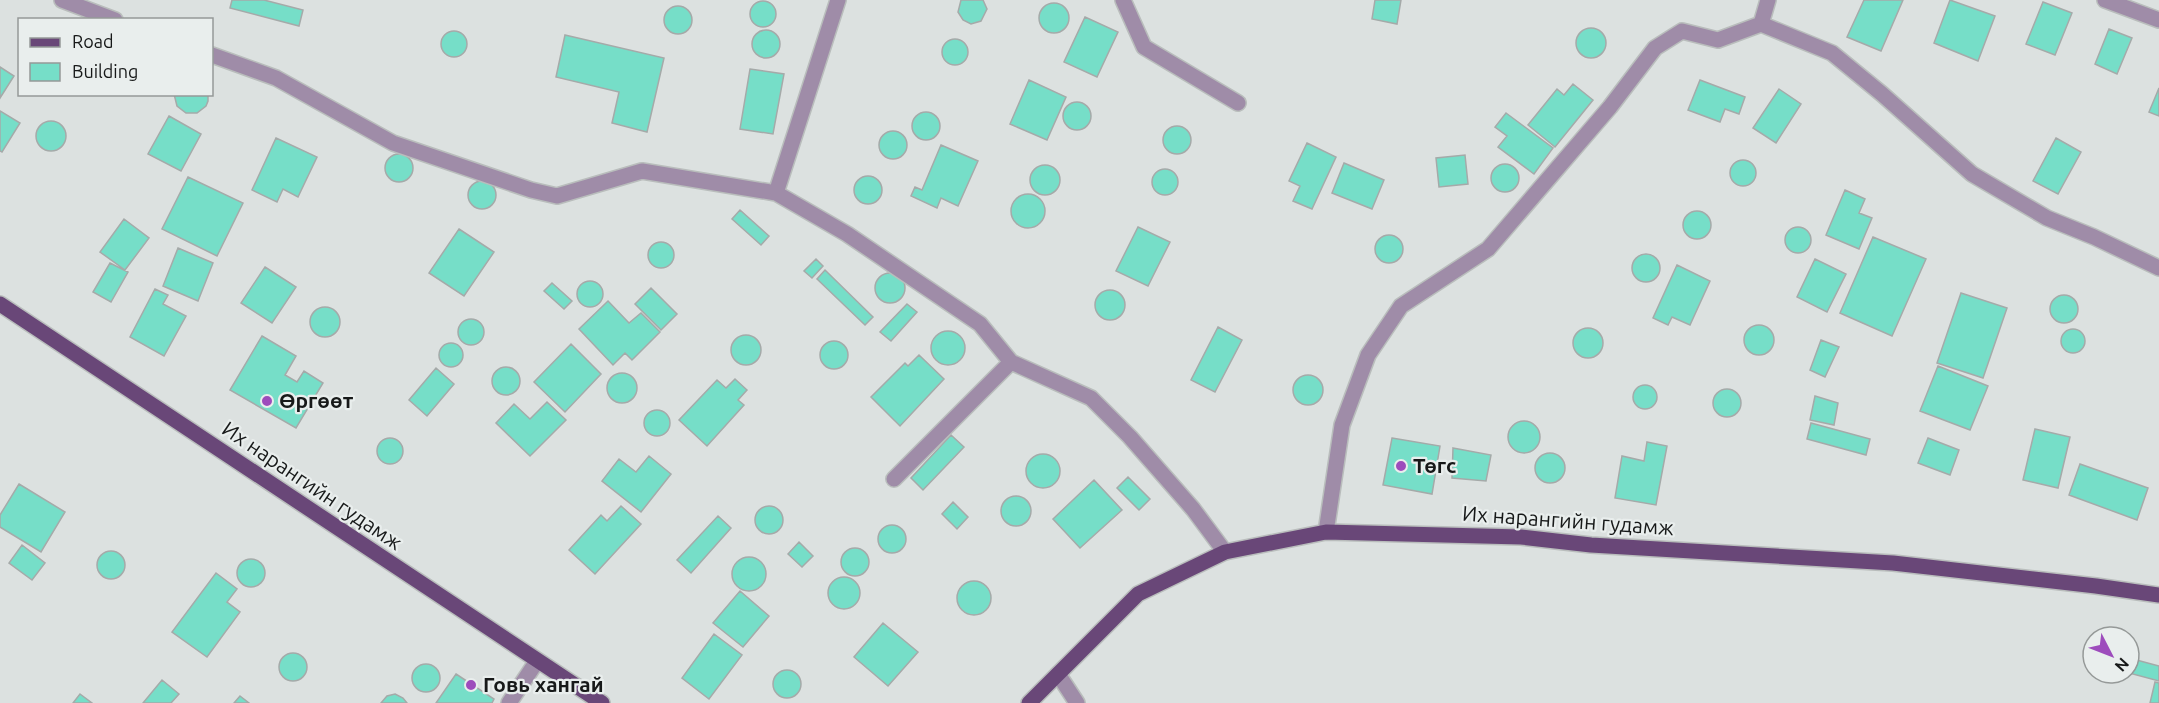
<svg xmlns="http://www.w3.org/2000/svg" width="2159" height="703" font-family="Ubuntu,sans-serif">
<rect width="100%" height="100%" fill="#dce1e0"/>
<!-- building -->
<path fill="#76dec8" stroke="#a5aaa9" stroke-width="1.5" d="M 232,0 L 264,0 L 303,10 L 299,26 L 230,8 Z
M 961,0 L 983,0 L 987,9 L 981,21 L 971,24 L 963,20 L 958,12 Z
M 1375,0 L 1401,0 L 1397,24 L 1372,19 Z
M 1864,0 L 1903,0 L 1881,51 L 1847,37 Z
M 1950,0 L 1995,16 L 1978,61 L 1934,43 Z
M750 14a13 13 0 1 1 26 0a13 13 0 1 1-26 0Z
M 2043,2 L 2072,13 L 2055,55 L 2026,44 Z
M1039 18a15 15 0 1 1 30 0a15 15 0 1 1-30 0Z
M664 20a14 14 0 1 1 28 0a14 14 0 1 1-28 0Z
M 1085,17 L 1118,32 L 1097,77 L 1064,62 Z
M1576 43a15 15 0 1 1 30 0a15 15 0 1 1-30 0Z
M 2109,29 L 2132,38 L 2117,74 L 2095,64 Z
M752 44a14 14 0 1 1 28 0a14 14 0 1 1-28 0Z
M441 44a13 13 0 1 1 26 0a13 13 0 1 1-26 0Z
M 565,35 L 664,58 L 647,132 L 612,123 L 619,92 L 556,77 Z
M942 52a13 13 0 1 1 26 0a13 13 0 1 1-26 0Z
M 0,67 L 14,76 L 0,98 Z
M 750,69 L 784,74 L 773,134 L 740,129 Z
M 1029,80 L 1066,97 L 1047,140 L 1010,124 Z
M 1700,80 L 1745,97 L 1739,114 L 1725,109 L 1720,122 L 1688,110 Z
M 1573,84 L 1593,100 L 1555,147 L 1528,125 L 1557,89 L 1564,95 Z
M 2159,88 L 2159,116 L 2149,112 Z
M 1779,89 L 1801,104 L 1776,143 L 1753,128 Z
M 174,94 L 208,94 L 208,101 L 206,106 L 197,113 L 186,113 L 177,106 Z
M1063 116a14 14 0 1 1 28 0a14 14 0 1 1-28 0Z
M 0,111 L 20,123 L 2,152 L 0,151 Z
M912 126a14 14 0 1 1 28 0a14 14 0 1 1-28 0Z
M 1506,113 L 1553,148 L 1534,174 L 1498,147 L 1507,136 L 1495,127 Z
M 169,116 L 201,134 L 181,171 L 148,154 Z
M36 136a15 15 0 1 1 30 0a15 15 0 1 1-30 0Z
M1163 140a14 14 0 1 1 28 0a14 14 0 1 1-28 0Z
M879 145a14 14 0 1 1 28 0a14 14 0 1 1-28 0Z
M 276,138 L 317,157 L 298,197 L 283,189 L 277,202 L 252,190 Z
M 2056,138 L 2081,152 L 2058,194 L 2033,181 Z
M 1307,143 L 1336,157 L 1312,209 L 1293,201 L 1300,186 L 1289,181 Z
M 941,145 L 978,161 L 958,206 L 941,198 L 937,208 L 911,196 L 915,187 L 922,190 Z
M385 168a14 14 0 1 1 28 0a14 14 0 1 1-28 0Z
M 1465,155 L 1468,184 L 1439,187 L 1436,158 Z
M1730 173a13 13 0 1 1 26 0a13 13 0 1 1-26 0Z
M 1344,163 L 1384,180 L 1372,209 L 1332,193 Z
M1491 178a14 14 0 1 1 28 0a14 14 0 1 1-28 0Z
M1030 180a15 15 0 1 1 30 0a15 15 0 1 1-30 0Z
M1152 182a13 13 0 1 1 26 0a13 13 0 1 1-26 0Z
M854 190a14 14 0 1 1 28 0a14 14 0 1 1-28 0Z
M 188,177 L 243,203 L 217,256 L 162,229 Z
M468 195a14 14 0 1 1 28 0a14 14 0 1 1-28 0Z
M 1845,190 L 1865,199 L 1859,213 L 1872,218 L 1859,249 L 1826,235 Z
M1011 211a17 17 0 1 1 34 0a17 17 0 1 1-34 0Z
M 740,210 L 769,236 L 761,245 L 732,219 Z
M1683 225a14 14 0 1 1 28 0a14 14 0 1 1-28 0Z
M 124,219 L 149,238 L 125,270 L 100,252 Z
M 1138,227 L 1170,242 L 1148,286 L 1116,271 Z
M1785 240a13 13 0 1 1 26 0a13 13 0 1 1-26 0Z
M 459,229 L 494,252 L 464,296 L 429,273 Z
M1375 249a14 14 0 1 1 28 0a14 14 0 1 1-28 0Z
M 1873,237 L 1926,259 L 1892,336 L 1840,313 Z
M648 255a13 13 0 1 1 26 0a13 13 0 1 1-26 0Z
M 178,248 L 213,263 L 198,301 L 163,286 Z
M1632 268a14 14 0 1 1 28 0a14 14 0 1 1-28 0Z
M 816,259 L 823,266 L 812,278 L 804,271 Z
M 1815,259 L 1846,274 L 1827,312 L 1797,297 Z
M 110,263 L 128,272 L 111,302 L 93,292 Z
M 1677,265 L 1710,281 L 1690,325 L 1672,317 L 1668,325 L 1653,318 Z
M 265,267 L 296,287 L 272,323 L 241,303 Z
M 825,270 L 873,317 L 865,325 L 817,279 Z
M875 288a15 15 0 1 1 30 0a15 15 0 1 1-30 0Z
M577 294a13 13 0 1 1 26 0a13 13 0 1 1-26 0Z
M 552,283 L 572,301 L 564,309 L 544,291 Z
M 651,288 L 677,314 L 661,330 L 635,304 Z
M 155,289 L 168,295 L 163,304 L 186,316 L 164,356 L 130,337 Z
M1095 305a15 15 0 1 1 30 0a15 15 0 1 1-30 0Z
M 1961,293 L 2007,308 L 1983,378 L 1937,363 Z
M2050 309a14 14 0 1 1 28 0a14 14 0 1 1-28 0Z
M 608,301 L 629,323 L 641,313 L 660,332 L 632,360 L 625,353 L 613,365 L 579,329 Z
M 907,304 L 917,312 L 891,341 L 880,332 Z
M310 322a15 15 0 1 1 30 0a15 15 0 1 1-30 0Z
M458 332a13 13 0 1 1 26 0a13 13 0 1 1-26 0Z
M1744 340a15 15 0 1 1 30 0a15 15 0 1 1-30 0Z
M 1218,327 L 1242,340 L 1215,392 L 1191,380 Z
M1573 343a15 15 0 1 1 30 0a15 15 0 1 1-30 0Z
M2061 341a12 12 0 1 1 24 0a12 12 0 1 1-24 0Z
M931 348a17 17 0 1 1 34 0a17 17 0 1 1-34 0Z
M731 350a15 15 0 1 1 30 0a15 15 0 1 1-30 0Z
M 262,336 L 296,356 L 285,375 L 297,382 L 304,371 L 323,383 L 296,428 L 230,390 Z
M 1821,340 L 1839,347 L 1825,377 L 1810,370 Z
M820 355a14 14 0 1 1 28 0a14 14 0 1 1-28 0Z
M439 355a12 12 0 1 1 24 0a12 12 0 1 1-24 0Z
M 571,344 L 601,374 L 565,412 L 534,382 Z
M 919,355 L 944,379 L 900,426 L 871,397 L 905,363 L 908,366 Z
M 1938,366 L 1988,386 L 1970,430 L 1920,411 Z
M492 381a14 14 0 1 1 28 0a14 14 0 1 1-28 0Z
M 436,368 L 454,384 L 427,416 L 409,400 Z
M607 388a15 15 0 1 1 30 0a15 15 0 1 1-30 0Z
M1293 390a15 15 0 1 1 30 0a15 15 0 1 1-30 0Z
M 735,379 L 747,390 L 738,400 L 744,405 L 707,446 L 679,420 L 717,380 L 726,388 Z
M1633 397a12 12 0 1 1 24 0a12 12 0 1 1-24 0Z
M1713 403a14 14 0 1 1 28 0a14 14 0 1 1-28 0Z
M 1815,396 L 1838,403 L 1834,425 L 1810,420 Z
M 547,402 L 566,420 L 530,456 L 496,423 L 514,404 L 530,419 Z
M644 423a13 13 0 1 1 26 0a13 13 0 1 1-26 0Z
M1508 437a16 16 0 1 1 32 0a16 16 0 1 1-32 0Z
M 1811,423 L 1870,439 L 1866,455 L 1807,439 Z
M 2035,429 L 2070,437 L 2058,488 L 2023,480 Z
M 951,435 L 964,447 L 923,490 L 911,478 Z
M 1392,438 L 1440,446 L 1432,494 L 1383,485 Z
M 1928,438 L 1959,450 L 1950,475 L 1918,463 Z
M377 451a13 13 0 1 1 26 0a13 13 0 1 1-26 0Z
M 1647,442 L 1667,446 L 1656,505 L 1615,498 L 1622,456 L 1644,461 Z
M 1453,448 L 1491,455 L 1486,481 L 1452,478 Z
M1535 468a15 15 0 1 1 30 0a15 15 0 1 1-30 0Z
M1026 471a17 17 0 1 1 34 0a17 17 0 1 1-34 0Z
M 649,456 L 671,474 L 641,512 L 602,481 L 619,459 L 636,472 Z
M 2080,464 L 2148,488 L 2137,520 L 2069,495 Z
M 1128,477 L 1150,499 L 1139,510 L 1117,488 Z
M 1094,480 L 1122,510 L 1080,548 L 1053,519 Z
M 19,484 L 65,512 L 41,552 L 0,527 L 0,515 Z
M1001 511a15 15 0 1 1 30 0a15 15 0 1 1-30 0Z
M 953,502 L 968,517 L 957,529 L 942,514 Z
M755 520a14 14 0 1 1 28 0a14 14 0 1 1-28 0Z
M 621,506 L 641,524 L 595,574 L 569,550 L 601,515 L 607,521 Z
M 718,516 L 731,528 L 691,573 L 677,560 Z
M878 539a14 14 0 1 1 28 0a14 14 0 1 1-28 0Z
M 799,542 L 813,556 L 802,567 L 788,554 Z
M 22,545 L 45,563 L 32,580 L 9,563 Z
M841 562a14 14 0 1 1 28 0a14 14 0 1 1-28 0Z
M97 565a14 14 0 1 1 28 0a14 14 0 1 1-28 0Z
M732 574a17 17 0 1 1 34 0a17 17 0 1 1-34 0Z
M237 573a14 14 0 1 1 28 0a14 14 0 1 1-28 0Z
M 216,573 L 237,589 L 227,602 L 240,612 L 207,657 L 172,632 Z
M828 593a16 16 0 1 1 32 0a16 16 0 1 1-32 0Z
M957 598a17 17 0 1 1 34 0a17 17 0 1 1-34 0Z
M 740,591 L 769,616 L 743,647 L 713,623 Z
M 883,623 L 918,652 L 888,686 L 854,657 Z
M 714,634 L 742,655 L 709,699 L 682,678 Z
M279 667a14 14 0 1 1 28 0a14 14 0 1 1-28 0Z
M 2129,658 L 2159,666 L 2159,681 L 2129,673 Z
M412 678a14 14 0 1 1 28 0a14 14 0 1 1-28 0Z
M773 684a14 14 0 1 1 28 0a14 14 0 1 1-28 0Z
M 456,674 L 494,699 L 492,703 L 436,703 Z
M 162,680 L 179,694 L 171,703 L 143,703 Z
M 2155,682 L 2159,683 L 2159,703 L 2150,703 Z
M 80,694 L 92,703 L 73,703 Z
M 395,694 L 403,698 L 407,703 L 381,703 L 387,696 Z
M 240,696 L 249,703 L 234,703 Z"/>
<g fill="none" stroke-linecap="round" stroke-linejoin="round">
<!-- minor casing -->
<g stroke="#b9bdbc" stroke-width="18">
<path id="minor" d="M 62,0 L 115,20
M 838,0 L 776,193 L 847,234 L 980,324 L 1011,362 L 1091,398 L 1130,437 L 1193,509 L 1225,552
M 1123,0 L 1144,47 L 1238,103
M 2105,0 L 2159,20
M 1761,24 L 1768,0
M 212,55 L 276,78 L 393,143 L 531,190 L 557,196 L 642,171 L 776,193
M 894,479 L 1011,362
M 1326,532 L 1342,425 L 1368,355 L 1401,306 L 1488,249 L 1610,107 L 1655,48 L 1682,31 L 1718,40 L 1761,24 L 1832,53 L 1882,94 L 1972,174 L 2047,218 L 2094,237 L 2159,268
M 1058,674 L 1077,703
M 509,703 L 537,661"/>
</g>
<!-- major casing -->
<g stroke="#b9bdbc" stroke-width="18">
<path id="major" d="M 0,304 L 602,703
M 1029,703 L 1138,594 L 1225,552 L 1326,532 L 1521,537 L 1591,545 L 1893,563 L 2096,586 L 2159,595"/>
</g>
<!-- minor -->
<use href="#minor" stroke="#9f8ca8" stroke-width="15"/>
<!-- major -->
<use href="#major" stroke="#694778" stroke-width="15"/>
</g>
<!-- markers -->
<g fill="#9d4cbc" stroke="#e9eeed" stroke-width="2">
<circle cx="267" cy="401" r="6"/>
<circle cx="1401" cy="466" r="6"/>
<circle cx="471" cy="685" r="6"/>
</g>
<g text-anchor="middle" stroke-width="4.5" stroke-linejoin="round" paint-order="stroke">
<!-- poi labels -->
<g font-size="21" font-weight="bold" fill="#171919" stroke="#e9eeed" text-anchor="start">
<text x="279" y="408">Өргөөт</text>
<text x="1413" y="473">Төгс</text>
<text x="483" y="692">Говь хангай</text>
</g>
<!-- street labels -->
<g font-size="21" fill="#171919" stroke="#e9eeed">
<text transform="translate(312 486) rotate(34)" y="7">Их нарангийн гудамж</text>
<text transform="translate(1568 521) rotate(4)" y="7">Их нарангийн гудамж</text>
</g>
</g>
<!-- legend -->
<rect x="18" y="18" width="195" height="78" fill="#e9eeed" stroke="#959998" stroke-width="1.5"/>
<rect x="30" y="38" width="30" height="9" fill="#694778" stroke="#959998" stroke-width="1.5"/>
<text x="72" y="48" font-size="18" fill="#171919">Road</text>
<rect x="30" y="63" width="30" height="18" fill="#76dec8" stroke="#959998" stroke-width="1.5"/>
<text x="72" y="78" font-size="18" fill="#171919">Building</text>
<!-- north arrow -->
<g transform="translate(2111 655) rotate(132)"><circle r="28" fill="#e9eeed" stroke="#959998" stroke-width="1.5"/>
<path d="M0-4.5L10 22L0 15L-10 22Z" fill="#9d4cbc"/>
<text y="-9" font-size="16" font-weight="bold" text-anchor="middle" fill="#171919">N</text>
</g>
</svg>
